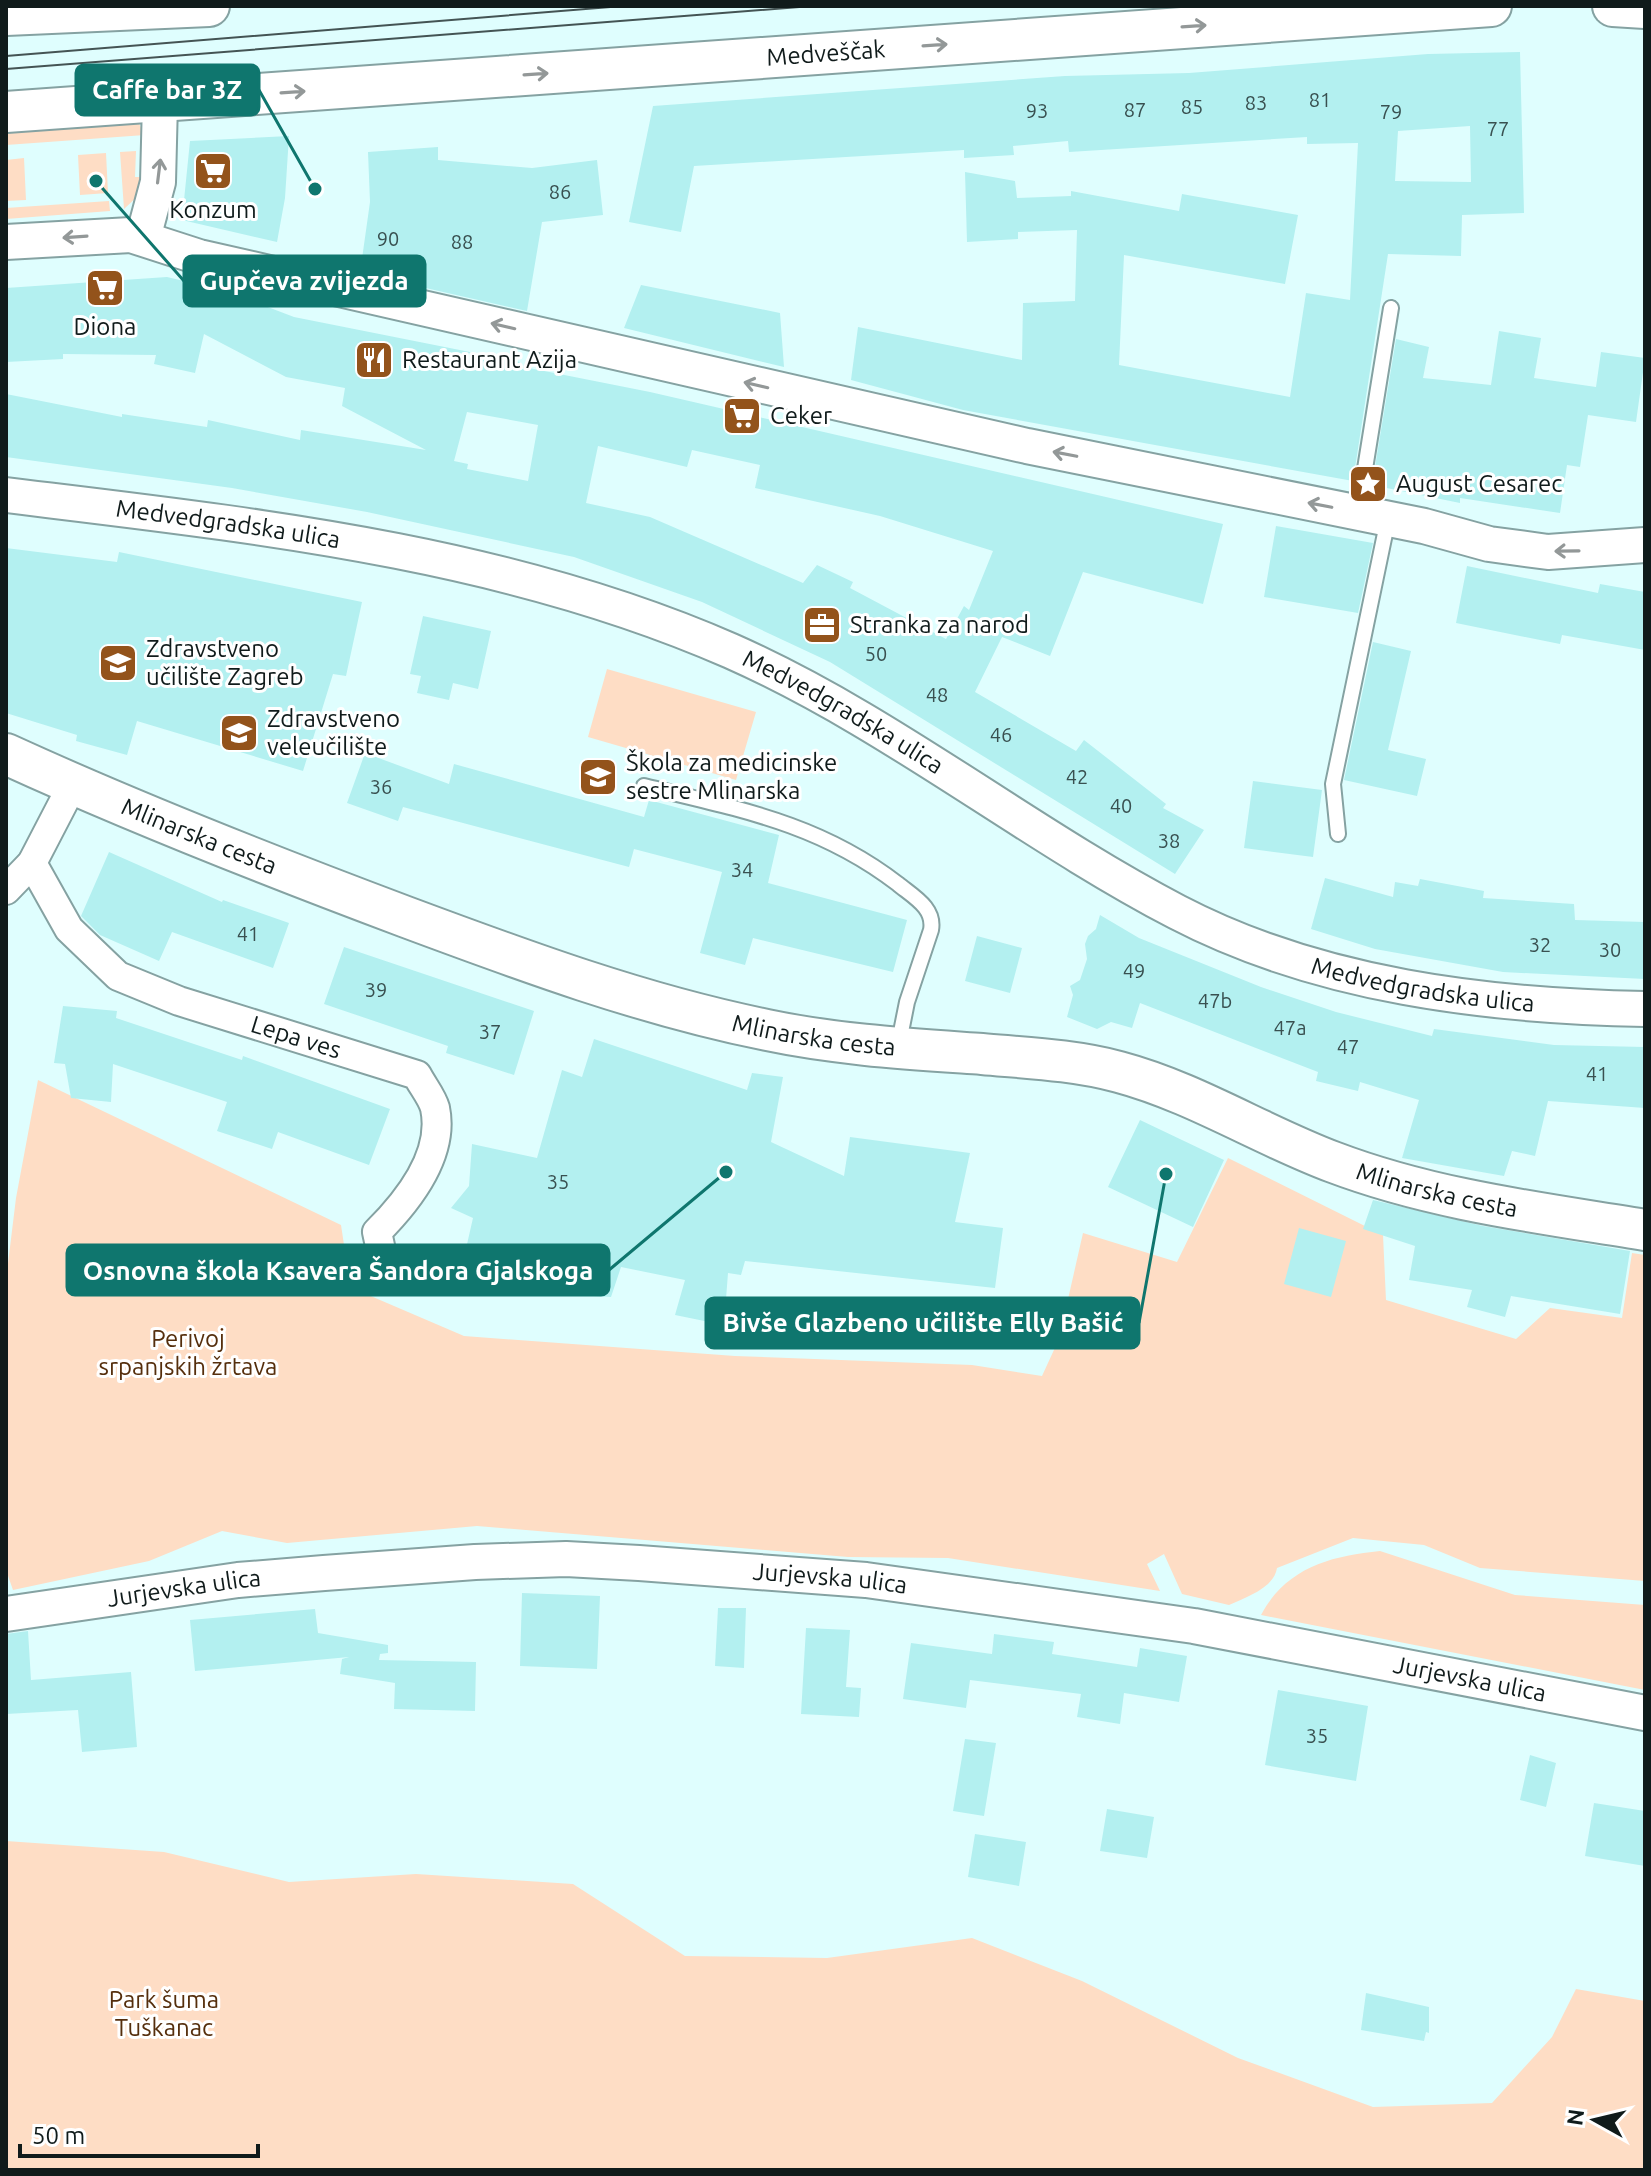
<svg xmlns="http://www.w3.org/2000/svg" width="1651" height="2176" font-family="Ubuntu,sans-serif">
<rect width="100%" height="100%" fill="#dffefe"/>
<!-- green -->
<path fill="#feddc5" d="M 137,120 L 145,135 L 6,145 L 6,127 Z
M 136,151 L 135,177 L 142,177 L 138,196 L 124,209 L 120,152 Z
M 106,153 L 108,193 L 80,195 L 78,155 Z
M 24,158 L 26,200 L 6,201 L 6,160 Z
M 109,201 L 110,211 L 6,219 L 6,208 Z
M 607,669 L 756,712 L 736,780 L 588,737 Z
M 38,1080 L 341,1225 L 346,1258 L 359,1291 L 464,1336 L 735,1356 L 972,1365 L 1042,1376 L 1059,1339 L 1083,1233 L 1177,1262 L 1228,1158 L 1383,1235 L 1386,1300 L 1516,1339 L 1550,1308 L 1622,1318 L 1632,1253 L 1645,1255 L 1645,1581 L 1480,1568 L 1424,1545 L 1353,1538 L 1277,1568 C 1274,1588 1246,1597 1229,1605 L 1182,1594 L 1164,1554 L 1147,1564 L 1160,1591 L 948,1558 L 848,1557 L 477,1526 L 287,1543 L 222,1531 L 149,1561 L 13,1590 L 6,1570 L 6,1280 L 16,1198 Z
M 1380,1551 L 1515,1595 L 1645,1605 L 1645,1690 L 1261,1615 C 1286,1568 1330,1556 1380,1551 Z
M 6,1841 L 164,1852 L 289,1882 L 416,1874 L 573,1884 L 685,1956 L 827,1958 L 972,1938 L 1082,1981 L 1238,2058 L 1373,2107 L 1492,2103 L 1552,2037 L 1576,1989 L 1645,2001 L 1645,2170 L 6,2170 Z"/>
<!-- building -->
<path fill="#b3f0f0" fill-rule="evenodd" d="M 1520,52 L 1524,213 L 1462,215 L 1461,256 L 1388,254 L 1353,481 L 963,410 L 851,380 L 858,327 L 1022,360 L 1023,303 L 1075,301 L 1077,230 L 1018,232 L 1018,239 L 967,242 L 965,172 L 1015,181 L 1017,198 L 1071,196 L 1071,191 L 1179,211 L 1182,194 L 1298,215 L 1285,284 L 1124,255 L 1119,365 L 1290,397 L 1306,293 L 1350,300 L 1358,143 L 1307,144 L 1307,137 L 1069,152 L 1068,141 L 1013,146 L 1014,155 L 964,158 L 964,150 L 694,166 L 681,232 L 629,222 L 653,106 L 1065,76 L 1189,73 L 1428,54 ZM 1470,126 L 1471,182 L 1395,181 L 1398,131 Z
M 289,136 L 285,198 L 277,242 L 182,220 L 190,141 Z
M 438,147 L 438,160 L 532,168 L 597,160 L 603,215 L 542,222 L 527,311 L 360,273 L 370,202 L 368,152 Z
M 167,277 L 226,291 L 294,317 L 520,362 L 519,366 L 650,392 L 1223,524 L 1203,604 L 1083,572 L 1050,656 L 1002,637 L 975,692 L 1076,751 L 1084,740 L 1166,804 L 1163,808 L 1204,830 L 1175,874 L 830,662 L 702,602 L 574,557 L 367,512 L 232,488 L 6,457 L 6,394 L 122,417 L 122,414 L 207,427 L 208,420 L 300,440 L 301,430 L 426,450 L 342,406 L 345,388 L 286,377 L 204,334 L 195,373 L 154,364 L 156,355 L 63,354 L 63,359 L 6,362 L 6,288 ZM 467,412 L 538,425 L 528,481 L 467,469 L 468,464 L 454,461 ZM 598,446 L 687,467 L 692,450 L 760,465 L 755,488 L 880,516 L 993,551 L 969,610 L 964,606 L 946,639 L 850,588 L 853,582 L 817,565 L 803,583 L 650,517 L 586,503 Z
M 641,285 L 780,313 L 784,367 L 624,328 Z
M 1499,331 L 1541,338 L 1534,378 L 1596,387 L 1601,352 L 1645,358 L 1636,422 L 1588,415 L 1580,467 L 1567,465 L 1560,513 L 1460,498 L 1460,503 L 1372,485 L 1396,339 L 1429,347 L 1423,378 L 1491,385 Z
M 1276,526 L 1373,543 L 1358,613 L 1264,597 Z
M 6,548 L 117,562 L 119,552 L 362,602 L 346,676 L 333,674 L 303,771 L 137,721 L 127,755 L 76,741 L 77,735 L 6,713 Z
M 1467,566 L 1598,593 L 1600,584 L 1645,592 L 1645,650 L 1562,635 L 1560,644 L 1456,623 Z
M 423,616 L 491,631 L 478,689 L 453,683 L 449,700 L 417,693 L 421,676 L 410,674 Z
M 1373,642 L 1411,651 L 1388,750 L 1426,759 L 1417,796 L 1344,780 Z
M 365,753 L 449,784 L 454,764 L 644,817 L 649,800 L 779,835 L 768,883 L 907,920 L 893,972 L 753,938 L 745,965 L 700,953 L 722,872 L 634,849 L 629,867 L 403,807 L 398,821 L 347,803 Z
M 1253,781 L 1322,790 L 1313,857 L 1244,848 Z
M 109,852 L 222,902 L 223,900 L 289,923 L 273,968 L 172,932 L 159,961 L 100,935 L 81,916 Z
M 1325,878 L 1393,897 L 1395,882 L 1418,886 L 1420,879 L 1484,891 L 1483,898 L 1574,904 L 1575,920 L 1645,922 L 1645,979 L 1503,972 L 1375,949 L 1311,929 Z
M 1100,915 L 1139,938 L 1261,987 L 1336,1012 L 1432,1036 L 1434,1029 L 1554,1045 L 1645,1047 L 1645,1108 L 1548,1101 L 1535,1156 L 1512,1151 L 1504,1176 L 1402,1158 L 1419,1100 L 1360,1082 L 1358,1091 L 1316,1081 L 1318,1072 L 1140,1003 L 1132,1028 L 1111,1022 L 1097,1029 L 1067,1017 L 1073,995 L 1070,986 L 1080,980 L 1087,959 L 1085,944 L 1088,936 L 1096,929 Z
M 977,936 L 1022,948 L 1010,993 L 965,981 Z
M 344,947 L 534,1011 L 514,1075 L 446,1053 L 448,1046 L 324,1004 Z
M 63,1006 L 117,1011 L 116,1018 L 242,1060 L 243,1056 L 390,1109 L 369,1165 L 278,1132 L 272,1149 L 217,1131 L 227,1102 L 113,1064 L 111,1102 L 71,1098 L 65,1064 L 54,1063 Z
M 594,1039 L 747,1090 L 752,1073 L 783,1077 L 771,1142 L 844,1176 L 850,1137 L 970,1153 L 955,1222 L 1003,1228 L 995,1288 L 745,1261 L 741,1275 L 728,1273 L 724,1325 L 675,1315 L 685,1280 L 621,1267 L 611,1297 L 457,1288 L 473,1218 L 451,1208 L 469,1186 L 472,1144 L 537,1158 L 562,1070 L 582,1077 Z
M 1140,1120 L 1224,1160 L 1193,1227 L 1108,1187 Z
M 1373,1200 L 1483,1226 L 1630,1251 L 1620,1314 L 1511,1296 L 1505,1317 L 1467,1307 L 1472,1290 L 1409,1280 L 1415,1246 L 1363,1229 Z
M 1299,1228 L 1346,1241 L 1331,1297 L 1284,1284 Z
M 522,1593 L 600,1596 L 597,1669 L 520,1666 Z
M 718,1608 L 746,1608 L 744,1668 L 715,1666 Z
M 315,1609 L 318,1633 L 388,1645 L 388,1653 L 380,1654 L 379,1660 L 476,1662 L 475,1711 L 394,1709 L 395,1683 L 340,1674 L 342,1659 L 349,1657 L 195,1671 L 190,1620 Z
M 806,1628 L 850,1630 L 846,1687 L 861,1688 L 859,1717 L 801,1714 Z
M 28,1631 L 31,1680 L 131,1672 L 137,1747 L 82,1752 L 78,1710 L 6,1714 L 6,1634 Z
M 994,1634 L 1054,1642 L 1052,1654 L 1137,1667 L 1140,1648 L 1187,1656 L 1179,1702 L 1124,1693 L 1120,1724 L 1077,1717 L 1081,1694 L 970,1680 L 966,1708 L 903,1699 L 911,1643 L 992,1654 Z
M 1278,1690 L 1368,1706 L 1356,1781 L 1265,1765 Z
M 965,1739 L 996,1743 L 984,1816 L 953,1811 Z
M 1530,1755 L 1556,1763 L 1546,1807 L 1520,1800 Z
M 1594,1803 L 1645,1811 L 1645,1866 L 1585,1856 Z
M 1107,1809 L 1154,1817 L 1147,1858 L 1100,1851 Z
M 975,1834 L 1026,1842 L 1019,1886 L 968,1877 Z
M 1366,1993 L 1429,2007 L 1429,2033 L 1426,2032 L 1424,2041 L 1361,2030 Z"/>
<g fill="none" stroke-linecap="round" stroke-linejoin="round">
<!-- service casing -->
<g stroke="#85a2a2" stroke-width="18">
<path id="service" d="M 1358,512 L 1391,308
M 644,786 C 738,809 819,823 898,884 C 914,897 935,908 931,930 L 907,1002 L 898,1047
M 1338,834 L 1333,784 L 1388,519"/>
</g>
<!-- minor casing -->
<g stroke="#85a2a2" stroke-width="32">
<g id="minor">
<path id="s1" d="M 32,863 L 69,929 L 118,976 L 179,1001 L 417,1075 C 422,1085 432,1097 435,1108 C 445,1155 407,1202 377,1232 L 382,1255"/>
<path d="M 6,890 L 32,863 L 73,784"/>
</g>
</g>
<!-- tertiary casing -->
<g stroke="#85a2a2" stroke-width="38">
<g id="tertiary">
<path d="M 143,238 L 158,182 L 160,102"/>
<path d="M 6,242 L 131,235 L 199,257 L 1027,446 L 1424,526 L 1489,544 L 1548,552 L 1645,545"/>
<path id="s2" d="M 6,495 C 251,525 503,551 731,651 C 889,721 1024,832 1177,912 C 1319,986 1487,1006 1645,1009"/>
<path id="s3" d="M 6,1614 L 238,1580 L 324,1573 L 475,1562 L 566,1559 L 639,1563 L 866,1580 L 1194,1626 L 1645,1713"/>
</g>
</g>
<!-- secondary casing -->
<g stroke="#85a2a2" stroke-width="44">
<g id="secondary">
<path d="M 1613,6 L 1645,8"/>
<path d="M 6,15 L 209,6"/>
<path id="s4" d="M 6,112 L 1491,6"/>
<path id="s5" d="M 6,754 C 137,814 270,866 406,917 C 524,961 643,1005 767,1030 C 838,1045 911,1049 982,1054 C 1027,1058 1075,1060 1119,1072 C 1194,1092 1261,1135 1333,1162 C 1433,1200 1541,1213 1645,1230"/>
</g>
</g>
<!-- service -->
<use href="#service" stroke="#fff" stroke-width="14"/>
<!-- minor -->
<use href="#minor" stroke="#fff" stroke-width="28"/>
<!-- tertiary -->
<use href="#tertiary" stroke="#fff" stroke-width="34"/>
<!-- secondary -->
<use href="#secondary" stroke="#fff" stroke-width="40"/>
<!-- tram -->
<path stroke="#445454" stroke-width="2" d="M 6,56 L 623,6
M 6,69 L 812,6"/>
</g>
<!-- one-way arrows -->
<defs><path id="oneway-shaft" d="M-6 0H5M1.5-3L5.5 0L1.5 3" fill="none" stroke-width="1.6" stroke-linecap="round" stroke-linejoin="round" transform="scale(2)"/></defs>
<g stroke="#939898">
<use href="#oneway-shaft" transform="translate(1194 26) rotate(-4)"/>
<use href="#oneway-shaft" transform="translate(935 45) rotate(-4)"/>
<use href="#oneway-shaft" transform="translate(536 74) rotate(-4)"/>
<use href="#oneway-shaft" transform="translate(293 92) rotate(-4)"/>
<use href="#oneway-shaft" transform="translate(159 171) rotate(-83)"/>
<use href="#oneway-shaft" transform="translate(75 237) rotate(176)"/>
<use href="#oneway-shaft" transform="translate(503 326) rotate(-167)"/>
<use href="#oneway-shaft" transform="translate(756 385) rotate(-167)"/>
<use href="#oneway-shaft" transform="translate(1065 454) rotate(-169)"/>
<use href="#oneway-shaft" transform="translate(1320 505) rotate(-169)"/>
<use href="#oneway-shaft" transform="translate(1567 551) rotate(179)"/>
</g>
<!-- icons -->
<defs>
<g id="supermarket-square" transform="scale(2)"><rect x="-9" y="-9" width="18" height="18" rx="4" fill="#93531b" stroke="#fff"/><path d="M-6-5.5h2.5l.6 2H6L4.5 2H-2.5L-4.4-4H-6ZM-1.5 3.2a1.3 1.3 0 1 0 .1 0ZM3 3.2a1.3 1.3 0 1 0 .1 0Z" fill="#fff"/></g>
<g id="restaurant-square" transform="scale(2)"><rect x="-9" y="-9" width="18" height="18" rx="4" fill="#93531b" stroke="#fff"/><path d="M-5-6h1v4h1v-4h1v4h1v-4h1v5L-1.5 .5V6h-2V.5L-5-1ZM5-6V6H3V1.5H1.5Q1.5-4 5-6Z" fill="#fff"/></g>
<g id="sight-square" transform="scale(2)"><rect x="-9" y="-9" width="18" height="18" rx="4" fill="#93531b" stroke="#fff"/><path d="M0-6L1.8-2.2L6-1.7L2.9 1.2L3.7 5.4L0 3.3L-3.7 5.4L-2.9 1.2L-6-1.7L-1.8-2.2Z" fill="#fff"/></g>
<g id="office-square" transform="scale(2)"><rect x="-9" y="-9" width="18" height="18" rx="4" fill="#93531b" stroke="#fff"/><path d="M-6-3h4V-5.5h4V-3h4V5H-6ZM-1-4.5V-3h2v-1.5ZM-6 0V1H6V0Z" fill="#fff"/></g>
<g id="school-square" transform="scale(2)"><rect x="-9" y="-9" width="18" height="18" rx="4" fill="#93531b" stroke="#fff"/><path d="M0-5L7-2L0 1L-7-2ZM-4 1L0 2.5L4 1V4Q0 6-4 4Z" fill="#fff"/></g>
<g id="university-square" transform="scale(2)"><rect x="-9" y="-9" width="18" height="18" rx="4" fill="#93531b" stroke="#fff"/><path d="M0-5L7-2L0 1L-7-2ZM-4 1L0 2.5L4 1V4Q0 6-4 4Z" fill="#fff"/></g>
</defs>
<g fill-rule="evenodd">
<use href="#supermarket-square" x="213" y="171"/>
<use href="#supermarket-square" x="105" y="288"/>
<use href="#restaurant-square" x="374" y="360"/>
<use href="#supermarket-square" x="742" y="416"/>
<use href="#sight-square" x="1368" y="484"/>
<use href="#office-square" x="822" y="625"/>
<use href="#school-square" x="118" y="663"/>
<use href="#university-square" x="239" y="733"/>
<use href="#school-square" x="598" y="777"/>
</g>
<g text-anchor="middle" stroke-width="6" stroke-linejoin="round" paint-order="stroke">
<!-- number labels -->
<g font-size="20" fill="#395050">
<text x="1320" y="107">81</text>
<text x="1256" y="110">83</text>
<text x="1192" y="114">85</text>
<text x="1135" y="117">87</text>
<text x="1037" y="118">93</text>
<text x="1391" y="119">79</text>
<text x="1498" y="136">77</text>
<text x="560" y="199">86</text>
<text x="388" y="246">90</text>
<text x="462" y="249">88</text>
<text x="876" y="661">50</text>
<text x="937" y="702">48</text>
<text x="1001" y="742">46</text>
<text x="1077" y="784">42</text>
<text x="381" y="794">36</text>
<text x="1121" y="813">40</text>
<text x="1169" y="848">38</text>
<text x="742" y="877">34</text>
<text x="248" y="941">41</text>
<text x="1540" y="952">32</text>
<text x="1610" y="957">30</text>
<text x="1134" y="978">49</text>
<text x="376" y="997">39</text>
<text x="1215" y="1008">47b</text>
<text x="1290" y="1035">47a</text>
<text x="490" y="1039">37</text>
<text x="1348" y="1054">47</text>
<text x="1597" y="1081">41</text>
<text x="558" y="1189">35</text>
<text x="1317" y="1743">35</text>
</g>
<!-- street labels -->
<g font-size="24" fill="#101b1b" stroke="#fff">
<text dy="8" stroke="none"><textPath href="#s4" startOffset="822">Medveščak</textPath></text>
<text dy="8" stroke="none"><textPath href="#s2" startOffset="224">Medvedgradska ulica</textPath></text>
<text dy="8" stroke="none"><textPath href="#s2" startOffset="872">Medvedgradska ulica</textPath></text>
<text dy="8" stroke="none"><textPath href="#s5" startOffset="210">Mlinarska cesta</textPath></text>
<text dy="8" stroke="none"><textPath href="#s2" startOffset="1520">Medvedgradska ulica</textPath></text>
<text dy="8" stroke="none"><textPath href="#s5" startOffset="858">Mlinarska cesta</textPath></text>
<text dy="8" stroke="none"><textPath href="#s1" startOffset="332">Lepa ves</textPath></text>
<text dy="8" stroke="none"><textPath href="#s5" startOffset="1506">Mlinarska cesta</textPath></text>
<text dy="8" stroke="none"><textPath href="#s3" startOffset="828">Jurjevska ulica</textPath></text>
<text dy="8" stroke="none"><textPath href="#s3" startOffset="180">Jurjevska ulica</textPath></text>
<text dy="8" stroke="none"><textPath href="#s3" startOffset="1476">Jurjevska ulica</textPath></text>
</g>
<!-- poi labels -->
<g font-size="24" fill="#101b1b" stroke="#fff" text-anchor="start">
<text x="213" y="218" text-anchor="middle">Konzum</text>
<text x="105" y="335" text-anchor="middle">Diona</text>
<text x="402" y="368">Restaurant Azija</text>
<text x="770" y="424">Ceker</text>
<text x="1396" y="492">August Cesarec</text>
<text x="850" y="633">Stranka za narod</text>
<text x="146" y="657">Zdravstveno<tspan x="146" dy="28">učilište Zagreb</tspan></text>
<text x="267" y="727">Zdravstveno<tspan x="267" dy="28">veleučilište</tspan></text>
<text x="626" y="771">Škola za medicinske<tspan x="626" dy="28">sestre Mlinarska</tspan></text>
</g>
<!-- park labels -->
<g font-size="24" fill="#552e0c" stroke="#fff">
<text x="188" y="1347">Perivoj<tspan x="188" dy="28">srpanjskih žrtava</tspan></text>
<text x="164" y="2008">Park šuma<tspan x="164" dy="28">Tuškanac</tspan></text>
</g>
</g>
<!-- callouts -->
<path fill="none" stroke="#0f766e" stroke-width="3" d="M315 189L259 90M96 181L184 281M726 1172L609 1270M1166 1174L1139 1323"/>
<g fill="#0f766e" stroke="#fff" stroke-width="3">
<circle cx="315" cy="189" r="8"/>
<circle cx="96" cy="181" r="8"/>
<circle cx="726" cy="1172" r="8"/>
<circle cx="1166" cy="1174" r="8"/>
</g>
<g fill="#0f766e" stroke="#0f766e" stroke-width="3">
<rect x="76" y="65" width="183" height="50" rx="8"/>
<rect x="184" y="256" width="241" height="50" rx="8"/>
<rect x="67" y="1245" width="542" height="50" rx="8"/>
<rect x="706" y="1298" width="433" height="50" rx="8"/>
</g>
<g font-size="26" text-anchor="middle" font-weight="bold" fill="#fff">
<text x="167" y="99">Caffe bar 3Z</text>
<text x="304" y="290">Gupčeva zvijezda</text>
<text x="338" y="1280">Osnovna škola Ksavera Šandora Gjalskoga</text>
<text x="923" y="1332">Bivše Glazbeno učilište Elly Bašić</text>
</g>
<!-- border -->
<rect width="1651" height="2176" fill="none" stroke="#101b1b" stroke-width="16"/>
<!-- north arrow -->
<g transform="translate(1595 2120) rotate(278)" stroke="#ffffff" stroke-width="6" paint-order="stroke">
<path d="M0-6L14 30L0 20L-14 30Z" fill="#101b1b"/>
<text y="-12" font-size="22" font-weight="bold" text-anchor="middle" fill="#101b1b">N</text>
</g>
<!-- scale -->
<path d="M20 2144v12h238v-12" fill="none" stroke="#101b1b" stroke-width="4"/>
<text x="32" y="2144" font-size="24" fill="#101b1b" stroke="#ffffff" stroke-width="6" paint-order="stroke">50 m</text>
</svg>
